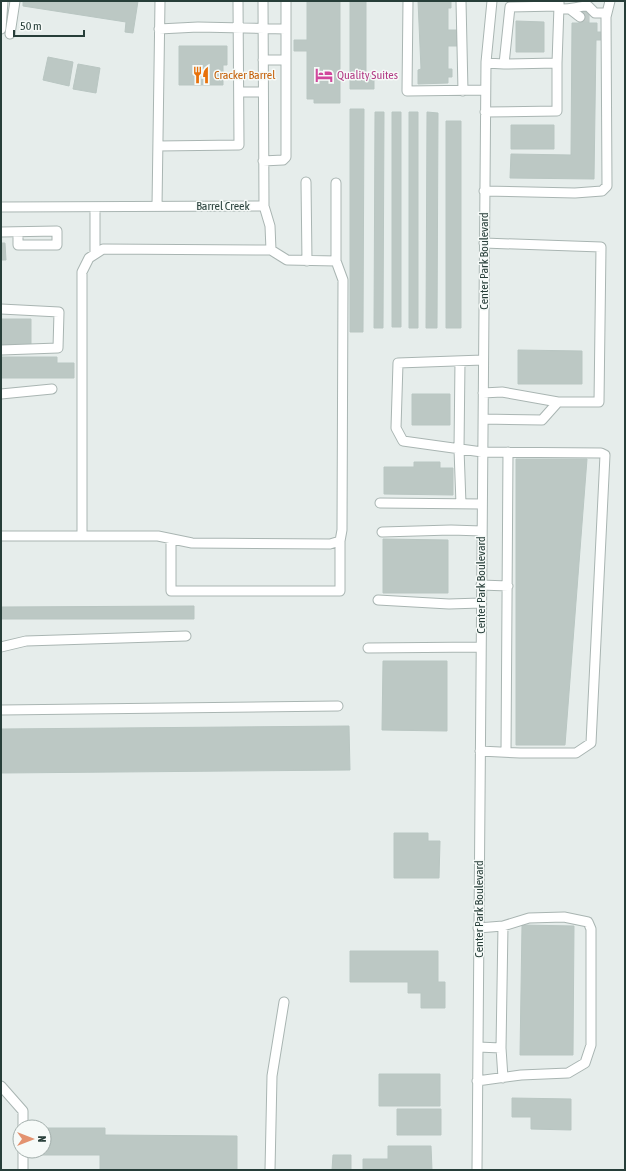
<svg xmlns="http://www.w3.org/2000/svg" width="626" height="1171" font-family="'Asap Condensed',sans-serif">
<rect width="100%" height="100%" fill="#e6edeb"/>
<!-- building -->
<path fill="#bcc8c4" stroke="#b9c6c2" d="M 23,1 L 138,1 L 133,33 L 125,32 L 126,22 L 23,6 Z
M 307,1 L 340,1 L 340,103 L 314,103 L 314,99 L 307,99 L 307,51 L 294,51 L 294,40 L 307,40 Z
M 350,1 L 366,1 L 366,74 L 374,74 L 374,89 L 350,89 Z
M 418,1 L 451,1 L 451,8 L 448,8 L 448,30 L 458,30 L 459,46 L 448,46 L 448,69 L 452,69 L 452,77 L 448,77 L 448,83 L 418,84 L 418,70 L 421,69 Z
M 580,11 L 589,11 L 589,23 L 597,23 L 597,32 L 602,32 L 602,40 L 596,40 L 594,179 L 510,178 L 511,154 L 571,155 L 572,23 L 579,23 Z
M 516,21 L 544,22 L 544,52 L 516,52 Z
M 179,46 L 227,46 L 227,65 L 223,65 L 223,85 L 179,85 Z
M 48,57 L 73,62 L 69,86 L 43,80 Z
M 78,64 L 100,68 L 96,93 L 73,89 Z
M 350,109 L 364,109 L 363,332 L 350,332 Z
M 375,112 L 384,112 L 383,328 L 374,328 Z
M 392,112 L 401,112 L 401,327 L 392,327 Z
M 409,112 L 418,112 L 418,328 L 409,328 Z
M 427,112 L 438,113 L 437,328 L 426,328 Z
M 446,121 L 461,121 L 461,328 L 446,328 Z
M 511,125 L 554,125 L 554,149 L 511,149 Z
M 1,243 L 5,243 L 6,260 L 1,260 Z
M 1,319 L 31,319 L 31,346 L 1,346 Z
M 518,350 L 582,351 L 582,384 L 518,384 Z
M 1,357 L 57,357 L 57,363 L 74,363 L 74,378 L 1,378 Z
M 412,394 L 450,394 L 450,425 L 412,425 Z
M 516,459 L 587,459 L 565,745 L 516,745 Z
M 414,462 L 440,462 L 440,468 L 453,468 L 453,495 L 384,494 L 384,467 L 414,467 Z
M 383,539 L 448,540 L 448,593 L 383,593 Z
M 194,606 L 194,619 L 1,619 L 1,607 Z
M 383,661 L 447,661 L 447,731 L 382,730 Z
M 349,726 L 350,770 L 1,773 L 1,729 Z
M 394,833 L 428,833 L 428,841 L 440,841 L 439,878 L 394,878 Z
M 522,925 L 574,926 L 573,1055 L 520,1055 Z
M 350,951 L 438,951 L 438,982 L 445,982 L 445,1008 L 421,1008 L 421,993 L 408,993 L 408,982 L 350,982 Z
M 379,1074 L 440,1074 L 440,1106 L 379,1106 Z
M 512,1098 L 571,1099 L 571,1130 L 531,1129 L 531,1117 L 512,1117 Z
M 397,1109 L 441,1109 L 441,1135 L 397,1135 Z
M 44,1128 L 105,1128 L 105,1135 L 237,1136 L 237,1170 L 100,1170 L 100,1155 L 32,1155 L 32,1151 L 44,1151 Z
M 388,1146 L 431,1146 L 432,1170 L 363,1170 L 363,1159 L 388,1159 Z
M 333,1155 L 351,1155 L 351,1170 L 332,1170 Z"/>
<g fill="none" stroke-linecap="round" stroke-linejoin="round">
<!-- minor-tunnel -->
<path stroke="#c0cac7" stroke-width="9" stroke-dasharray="9 4.5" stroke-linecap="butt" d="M 580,17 L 589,17"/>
<!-- minor casing -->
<g stroke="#a9b5b2" stroke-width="11">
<path id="minor" d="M 408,1 L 407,91 L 485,90
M 461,1 L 463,91
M 559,9 C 570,10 578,6 588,6 L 595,13 L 607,13
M 571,10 L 580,17
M 1,29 L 3,1
M 159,29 L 198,27 L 286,29
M 10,34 L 15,1
M 263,60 L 286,60
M 486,63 L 504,64 L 510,7 L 559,6 L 559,1
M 504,64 L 557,63 L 559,6
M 239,92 L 263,92
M 485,112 L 557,111 L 557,63
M 158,146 L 239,145 L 238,1
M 263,161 L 283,160 L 286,157 L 286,1
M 306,182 L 307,261
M 336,183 L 336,261
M 484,191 L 575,193 L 602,191 L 607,186 L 606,17 L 610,1
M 157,206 L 160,1
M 264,206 L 270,226 L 271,250
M 1,207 L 264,206 L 263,1
M 95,207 L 95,254
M 1,232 L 57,231 L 57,245 L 18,245 L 18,232
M 1,309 L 59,312 L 58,348 L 1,350
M 460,361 L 459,449 L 461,504
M 483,393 L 502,392 L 558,402
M 1,394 L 52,389
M 483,419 L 542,420 L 558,402 L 599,402 L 601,247 L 484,243
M 380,503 L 482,504
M 382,532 L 451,530 L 482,531
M 1,536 L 158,536 L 192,543 L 330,544 L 340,541 L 342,530 L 343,280 L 336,261 L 287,260 L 271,250 L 103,249 L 89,258 L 82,272 L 82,536
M 171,539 L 171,591 L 340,591 L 340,541
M 481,585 L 508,586
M 378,600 L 449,604 L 481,603
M 1,647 L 26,641 L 186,636
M 368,648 L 481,647
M 1,710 L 338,706
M 480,751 L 520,753 L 576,753 L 591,743 L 605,455 L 601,453 L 482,452 L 403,441 L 396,428 L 398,363 L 483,360
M 506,752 L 508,452
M 478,1047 L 501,1048 L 503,1078
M 501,1048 L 503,926
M 477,1081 L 521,1075 L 568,1073 L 585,1063 L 591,1045 L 591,929 L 588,922 L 564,917 L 529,918 L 503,926 L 478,928
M 1,1086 L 23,1111 L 23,1127
M 23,1170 L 23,1151
M 270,1170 L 272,1076 L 284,1002
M 477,1170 L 486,62 L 492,1"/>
</g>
<!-- minor -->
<use href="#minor" stroke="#fff" stroke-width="9"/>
</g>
<!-- icons -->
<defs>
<g id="restaurant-bare" transform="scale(1.38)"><path d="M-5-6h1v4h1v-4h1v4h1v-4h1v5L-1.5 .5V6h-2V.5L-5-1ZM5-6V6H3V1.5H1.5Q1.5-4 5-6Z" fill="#e8710a" stroke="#f6faf8" stroke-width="2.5" paint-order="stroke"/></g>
<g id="hotel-bare" transform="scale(1.38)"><path d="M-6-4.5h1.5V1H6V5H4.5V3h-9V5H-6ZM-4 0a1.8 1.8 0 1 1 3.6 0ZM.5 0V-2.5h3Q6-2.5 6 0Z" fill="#d1479c" stroke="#f6faf8" stroke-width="2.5" paint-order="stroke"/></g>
</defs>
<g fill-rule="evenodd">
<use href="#restaurant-bare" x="201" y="75"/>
<use href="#hotel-bare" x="324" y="75"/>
</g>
<g text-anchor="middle" stroke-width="3" stroke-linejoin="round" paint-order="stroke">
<!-- food labels -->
<g font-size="12" fill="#c56008" stroke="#f6faf8" text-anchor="start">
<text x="214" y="79">Cracker Barrel</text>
</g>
<!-- hotel labels -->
<g font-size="12" fill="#b23c85" stroke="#f6faf8" text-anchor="start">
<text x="337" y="79">Quality Suites</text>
</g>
<!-- street labels -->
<g font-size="12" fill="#273e39" stroke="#f6faf8">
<text x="223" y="210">Barrel Creek</text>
<text transform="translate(484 261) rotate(-90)" y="4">Center Park Boulevard</text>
<text transform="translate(481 585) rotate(-90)" y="4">Center Park Boulevard</text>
<text transform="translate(479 909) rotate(-90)" y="4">Center Park Boulevard</text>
</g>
</g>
<!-- border -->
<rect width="626" height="1171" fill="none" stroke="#273e39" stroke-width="4"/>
<!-- north arrow -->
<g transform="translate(32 1139) rotate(90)"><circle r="19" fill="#f6faf8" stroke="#a3afac"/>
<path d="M0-3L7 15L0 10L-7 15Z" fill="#e3926f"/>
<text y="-6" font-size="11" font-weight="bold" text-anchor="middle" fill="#273e39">N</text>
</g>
<!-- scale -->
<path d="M14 30v6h70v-6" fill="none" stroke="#273e39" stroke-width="2"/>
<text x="20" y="30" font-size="12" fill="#273e39" stroke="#f6faf8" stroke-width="3" paint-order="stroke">50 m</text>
</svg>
